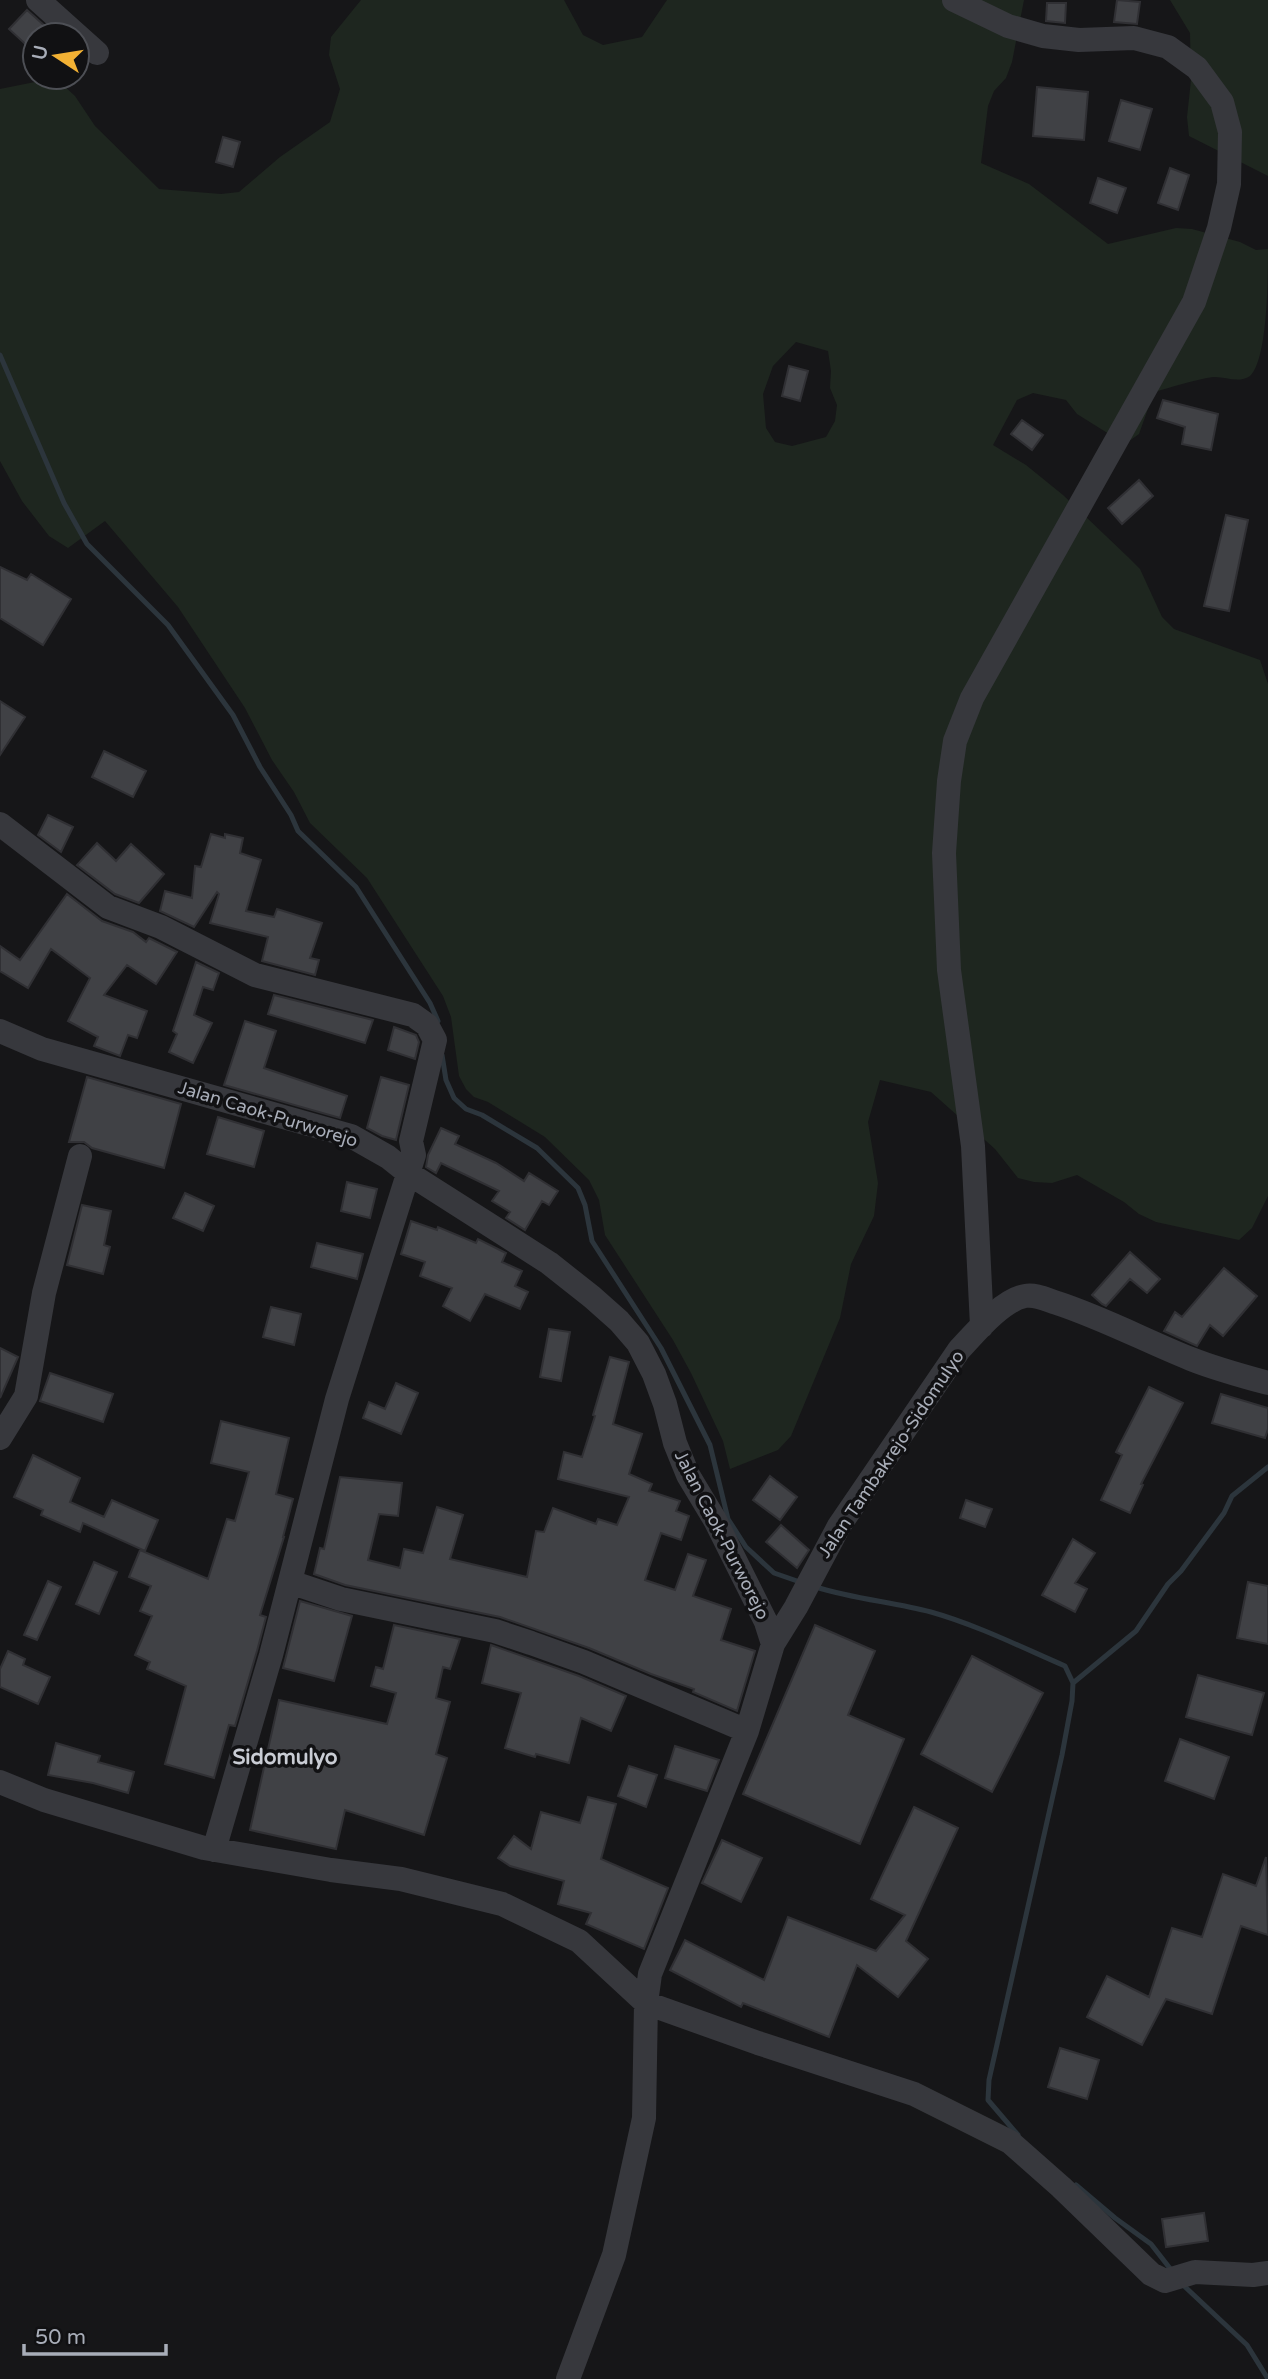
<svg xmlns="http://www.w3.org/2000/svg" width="1268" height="2379" font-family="'Varela Round',sans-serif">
<rect width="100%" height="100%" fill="#161618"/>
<!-- green -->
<path fill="#1e261f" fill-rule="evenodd" d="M 361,0 L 564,0 L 583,35 L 603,45 L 642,37 L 667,0 L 1024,0 L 1012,62 L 1006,78 L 994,91 L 988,106 L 981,163 L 1029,184 L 1108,244 L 1176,228 L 1192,229 L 1240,242 L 1256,250 L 1268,249 C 1268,276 1268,360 1250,376 C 1238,384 1225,376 1213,377 C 1193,380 1173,387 1154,392 L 1139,434 L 1125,444 L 1077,414 L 1066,400 L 1033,393 L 1017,400 L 993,445 L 1026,465 L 1063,495 L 1128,557 L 1140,569 L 1162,617 L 1174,629 L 1260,660 L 1268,684 L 1268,1196 L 1252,1228 L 1239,1240 L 1156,1222 L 1139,1214 L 1124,1202 L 1077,1175 L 1052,1183 L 1034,1182 L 1018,1178 L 995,1149 L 931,1092 L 880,1080 L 868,1122 L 878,1183 L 874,1216 L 851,1264 L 840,1318 L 791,1436 L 778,1450 L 730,1469 L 723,1441 L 691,1373 L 673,1340 L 605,1235 L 599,1200 L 589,1180 L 545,1137 L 488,1102 L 474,1097 L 466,1089 L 459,1076 L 451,1017 L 443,996 L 367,878 L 310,823 L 294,792 L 272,760 L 245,708 L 178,607 L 105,521 L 68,548 L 49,536 L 22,501 L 0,461 L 0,89 L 45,80 L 62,84 L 75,96 L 95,126 L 159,189 L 221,194 L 239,192 L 280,157 L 330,122 L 340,89 L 329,55 L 331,37 ZM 796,342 L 828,351 L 831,371 L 830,388 L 837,405 L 835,421 L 826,437 L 792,446 L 775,442 L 766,428 L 763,394 L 773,366 Z
M 1170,0 L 1268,0 L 1268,176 L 1189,136 L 1187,117 L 1191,80 L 1190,33 Z"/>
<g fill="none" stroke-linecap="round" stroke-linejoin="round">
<!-- stream -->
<path stroke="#2c353c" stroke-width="5" d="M 0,355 L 64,503 L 87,544 L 168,625 L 233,715 L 260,767 L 291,815 L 298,831 L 356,887 L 430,1003 L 438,1021
M 442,1055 L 446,1080 L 454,1098 L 466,1109 L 482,1115 L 537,1148 L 578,1188 L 585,1205 L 592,1241 L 661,1348 L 710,1445 L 728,1519 L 746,1547 L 774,1573 L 800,1582
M 816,1587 C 854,1599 893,1602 931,1612 C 977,1625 1021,1647 1065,1666 L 1073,1683 L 1072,1701 L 1062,1755 L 989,2080 L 988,2100 L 1018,2135
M 1073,1683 L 1136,1631 L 1168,1584 L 1181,1571 L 1224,1513 L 1232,1496 L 1268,1467
M 1076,2185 L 1115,2218 L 1151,2244 L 1172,2271
M 1183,2285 L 1247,2345 L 1268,2379"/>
</g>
<!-- building -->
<path fill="#404145" stroke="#303034" stroke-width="2" d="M 1117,0 L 1140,2 L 1137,24 L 1114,22 Z
M 1047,3 L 1066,3 L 1065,23 L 1046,21 Z
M 27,10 L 55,35 L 35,35 L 35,53 L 9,29 Z
M 1037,87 L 1088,92 L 1084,140 L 1033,136 Z
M 1121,100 L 1152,109 L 1140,150 L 1109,141 Z
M 223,137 L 240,142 L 233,167 L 216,162 Z
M 1170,168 L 1189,175 L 1178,210 L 1158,203 Z
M 1098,178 L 1126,188 L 1117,213 L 1090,203 Z
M 789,366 L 808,371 L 800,401 L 782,396 Z
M 1163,400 L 1218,414 L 1211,450 L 1182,444 L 1185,427 L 1157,418 Z
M 1022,420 L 1043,435 L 1032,450 L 1011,434 Z
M 1139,480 L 1153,496 L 1122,524 L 1108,508 Z
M 1226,515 L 1248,520 L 1229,611 L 1204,606 Z
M 0,567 L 27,580 L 31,574 L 71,599 L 43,645 L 0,618 Z
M 0,701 L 25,717 L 0,755 Z
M 104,751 L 146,771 L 133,797 L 92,777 Z
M 48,815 L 73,827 L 61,852 L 38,835 Z
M 211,834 L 225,838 L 225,834 L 243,838 L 240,853 L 261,860 L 246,911 L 274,917 L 277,909 L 322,923 L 310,958 L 319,960 L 315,975 L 262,961 L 268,937 L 210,923 L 219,894 L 217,892 L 194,927 L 160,911 L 165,891 L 192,898 L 195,866 L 201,867 Z
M 97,843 L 116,861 L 131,844 L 164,874 L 139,903 L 115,894 L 77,865 Z
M 67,894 L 102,921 L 133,932 L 146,942 L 149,938 L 177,952 L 156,984 L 127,965 L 104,995 L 147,1011 L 137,1038 L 128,1035 L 120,1056 L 94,1046 L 98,1037 L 68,1021 L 90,978 L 51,949 L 28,988 L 0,971 L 0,946 L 20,960 Z
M 196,962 L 219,973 L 213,990 L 203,987 L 194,1015 L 212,1023 L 193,1063 L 169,1052 L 177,1034 L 173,1031 Z
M 274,995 L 373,1020 L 365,1043 L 268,1014 Z
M 245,1021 L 276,1031 L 264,1068 L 347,1096 L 340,1118 L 224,1085 Z
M 394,1027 L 416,1035 L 419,1042 L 415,1059 L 388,1050 Z
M 87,1077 L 181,1104 L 164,1168 L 92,1148 L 84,1142 L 69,1142 Z
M 381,1077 L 409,1085 L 396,1140 L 382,1136 L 367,1128 Z
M 218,1117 L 264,1131 L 254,1167 L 207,1154 Z
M 441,1128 L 459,1136 L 455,1144 L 496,1163 L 524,1181 L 529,1173 L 558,1191 L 549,1205 L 542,1201 L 525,1230 L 506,1218 L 510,1212 L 492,1201 L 499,1191 L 441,1163 L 436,1173 L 426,1167 L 428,1155 Z
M 347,1182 L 377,1189 L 370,1218 L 341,1211 Z
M 185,1193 L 214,1206 L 203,1231 L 173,1218 Z
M 82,1205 L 111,1211 L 104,1245 L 110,1247 L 103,1274 L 67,1265 Z
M 411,1221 L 437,1230 L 438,1227 L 476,1243 L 478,1239 L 506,1253 L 502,1262 L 522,1271 L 515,1286 L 528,1292 L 520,1309 L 485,1294 L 470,1321 L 443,1306 L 452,1288 L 420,1276 L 425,1262 L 401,1254 Z
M 317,1243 L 363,1254 L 357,1279 L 311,1267 Z
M 1130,1252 L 1160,1279 L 1147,1293 L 1130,1279 L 1106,1306 L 1102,1304 L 1092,1295 Z
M 1224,1268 L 1257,1296 L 1223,1336 L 1210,1325 L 1197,1346 L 1164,1331 L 1175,1312 L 1182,1317 Z
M 271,1307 L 301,1314 L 294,1345 L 263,1337 Z
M 549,1329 L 570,1332 L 561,1381 L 540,1377 Z
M 0,1348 L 18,1357 L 0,1398 Z
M 610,1357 L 629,1362 L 613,1424 L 642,1434 L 629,1474 L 652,1484 L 649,1491 L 680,1501 L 676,1511 L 689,1516 L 681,1540 L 661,1533 L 645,1580 L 675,1590 L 688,1554 L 706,1560 L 693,1596 L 731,1609 L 721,1640 L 755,1651 L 737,1711 L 693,1692 L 694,1689 L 651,1674 L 589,1648 L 500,1617 L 345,1585 L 314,1574 L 320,1548 L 324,1549 L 340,1477 L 402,1483 L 398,1516 L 379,1514 L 368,1560 L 400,1568 L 404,1549 L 423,1553 L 437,1507 L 463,1515 L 450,1559 L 527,1577 L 536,1531 L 544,1532 L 553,1508 L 596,1524 L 598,1519 L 617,1525 L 629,1497 L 558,1479 L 564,1452 L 582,1457 L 595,1416 L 593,1415 Z
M 50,1373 L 113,1394 L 103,1422 L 40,1401 Z
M 396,1383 L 418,1393 L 401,1434 L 363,1418 L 369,1402 L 385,1409 Z
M 1149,1387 L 1183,1403 L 1141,1484 L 1143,1485 L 1130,1513 L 1101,1500 L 1122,1455 L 1116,1452 Z
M 1221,1394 L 1268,1408 L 1268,1429 L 1265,1438 L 1212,1423 Z
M 221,1421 L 289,1438 L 276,1494 L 293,1499 L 283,1537 L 284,1537 L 260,1615 L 266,1617 L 257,1651 L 235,1726 L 229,1725 L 214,1778 L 165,1764 L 186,1686 L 147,1669 L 150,1662 L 135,1655 L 152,1616 L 140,1611 L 151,1586 L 129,1577 L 140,1550 L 208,1579 L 227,1519 L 235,1521 L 249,1472 L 211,1463 Z
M 33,1455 L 80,1478 L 70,1502 L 104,1517 L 112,1500 L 158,1520 L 145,1551 L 83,1523 L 80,1532 L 41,1515 L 43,1510 L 14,1497 Z
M 770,1476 L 797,1497 L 780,1520 L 753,1500 Z
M 966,1500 L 992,1509 L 985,1527 L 960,1518 Z
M 781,1525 L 809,1550 L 797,1568 L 766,1542 Z
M 1073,1539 L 1095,1553 L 1075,1583 L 1087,1589 L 1075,1612 L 1042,1595 Z
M 94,1562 L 117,1572 L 99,1614 L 76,1604 Z
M 48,1581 L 61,1587 L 37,1640 L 24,1635 Z
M 1248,1582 L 1268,1586 L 1268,1644 L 1237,1638 Z
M 300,1601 L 352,1616 L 334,1681 L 283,1668 Z
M 394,1625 L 460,1639 L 450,1669 L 443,1667 L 436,1698 L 450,1702 L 436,1754 L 447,1758 L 424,1835 L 345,1810 L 336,1849 L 250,1830 L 279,1700 L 387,1724 L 396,1693 L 371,1686 L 376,1667 L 383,1669 Z
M 815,1625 L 875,1651 L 848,1715 L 904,1739 L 860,1844 L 743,1794 Z
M 491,1645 L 579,1676 L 626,1696 L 611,1731 L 581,1718 L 569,1763 L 536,1754 L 535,1757 L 505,1748 L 521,1693 L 482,1683 Z
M 8,1651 L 25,1659 L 23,1665 L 50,1677 L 38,1704 L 0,1687 L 0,1669 Z
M 972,1656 L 1043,1693 L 992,1792 L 921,1754 Z
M 1198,1675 L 1264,1693 L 1252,1735 L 1186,1717 Z
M 1180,1739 L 1229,1757 L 1214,1799 L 1165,1781 Z
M 56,1743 L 100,1756 L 98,1762 L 134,1772 L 128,1793 L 93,1783 L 48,1775 Z
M 675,1746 L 719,1760 L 707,1791 L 665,1778 Z
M 629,1766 L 657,1775 L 646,1807 L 618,1796 Z
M 588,1797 L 616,1804 L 601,1859 L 668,1888 L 644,1949 L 586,1924 L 591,1913 L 558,1904 L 564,1881 L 510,1866 L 498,1858 L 514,1836 L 531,1849 L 541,1812 L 580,1823 Z
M 914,1807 L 958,1828 L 906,1941 L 928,1959 L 898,1997 L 857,1965 L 829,2037 L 743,2003 L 741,2007 L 670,1970 L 685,1940 L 764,1980 L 788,1917 L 876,1951 L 905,1915 L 871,1899 Z
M 722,1840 L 762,1858 L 741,1902 L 702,1883 Z
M 1266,1857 L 1268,1935 L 1241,1926 L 1212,2014 L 1166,1999 L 1142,2045 L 1087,2017 L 1107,1976 L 1149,1997 L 1172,1928 L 1202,1937 L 1223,1874 L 1256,1886 Z
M 1060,2048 L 1099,2060 L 1087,2099 L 1048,2087 Z
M 1204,2213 L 1208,2241 L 1166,2247 L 1162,2219 Z"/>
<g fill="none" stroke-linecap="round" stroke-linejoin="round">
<!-- minor -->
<path stroke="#37383d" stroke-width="24" d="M 38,0 L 97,53
M 954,0 L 1008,26 L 1043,36 L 1079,40 L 1134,38 L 1168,47 L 1197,68 L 1222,102 L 1230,132 L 1229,184 L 1219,228 L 1194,302 L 972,698 L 955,741 L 949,781 L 944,853 L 949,970 L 973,1146 L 982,1326
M 0,824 L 108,907 L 161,927 L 255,975 L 413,1015 L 427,1025 L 435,1040 L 411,1141 L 414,1155 L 337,1399 L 271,1655 L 214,1850
M 0,1031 L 42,1049 L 351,1136 L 388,1157 L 408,1173 L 549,1263 L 592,1297 L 619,1321 L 638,1343 L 654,1374 L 665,1404 L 675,1443 L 688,1475 L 715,1520 L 766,1622 L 773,1644 L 747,1731 L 650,1974 L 646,2003 L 644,2118 L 614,2255 L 568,2379
M 0,1438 L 26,1396 L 44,1293 L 80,1156
M 290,1582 L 341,1599 L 495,1631 L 531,1643 L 584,1662 L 747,1731
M 773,1644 L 796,1607 L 839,1526 L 959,1350 C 975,1333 1002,1300 1025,1296 C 1036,1294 1047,1300 1057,1303 C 1103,1318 1146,1341 1191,1359 C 1216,1369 1242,1376 1268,1383
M 0,1782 L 44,1800 L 204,1848 L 331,1870 L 401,1879 L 502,1904 L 579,1941 L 646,2003 L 758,2043 L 914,2094 L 1010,2142 L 1061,2187 L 1151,2274 L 1165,2281 L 1195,2272 L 1253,2275 L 1268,2273"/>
</g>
<g text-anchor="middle" stroke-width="7" stroke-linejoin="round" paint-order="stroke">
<!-- street labels -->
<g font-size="18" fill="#a8adb8" stroke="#111113">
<text transform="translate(268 1114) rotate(17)" y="6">Jalan Caok-Purworejo</text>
<text transform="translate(891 1454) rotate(-56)" y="6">Jalan Tambakrejo-Sidomulyo</text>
<text transform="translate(722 1535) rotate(63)" y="6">Jalan Caok-Purworejo</text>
</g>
<!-- quarter labels -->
<g font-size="21" font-weight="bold" fill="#c9ccd4" stroke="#111113">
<text x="285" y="1764">Sidomulyo</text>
</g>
</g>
<!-- north arrow -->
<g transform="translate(56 56) rotate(282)"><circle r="33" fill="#111113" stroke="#4d4f55" stroke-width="2"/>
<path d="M0-5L12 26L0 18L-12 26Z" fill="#f2b134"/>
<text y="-10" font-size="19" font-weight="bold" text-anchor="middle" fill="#a8adb8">U</text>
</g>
<!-- scale -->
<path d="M24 2344v10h142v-10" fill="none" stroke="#a8adb8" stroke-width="3.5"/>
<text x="35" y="2344" font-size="21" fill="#a8adb8" stroke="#111113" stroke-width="5" paint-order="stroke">50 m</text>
</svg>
